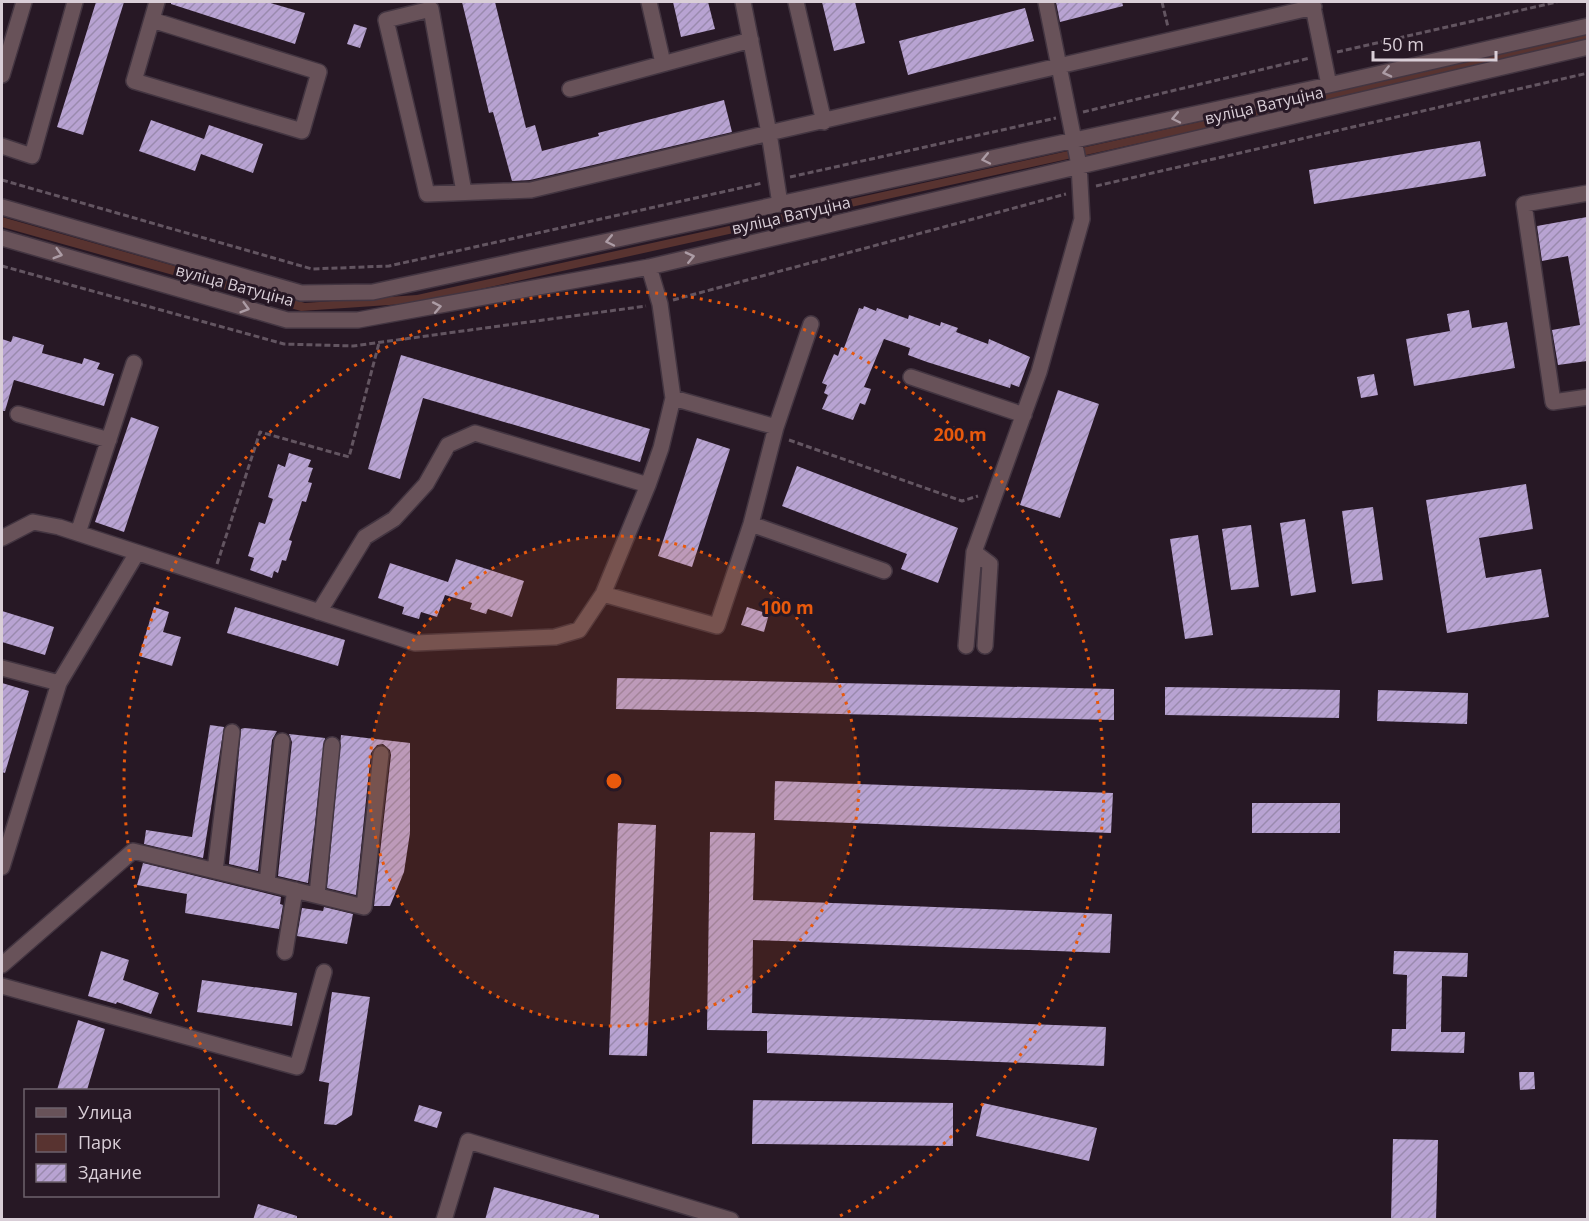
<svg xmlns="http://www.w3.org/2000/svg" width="1589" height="1221" font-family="'Open Sans',sans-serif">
<defs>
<pattern id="building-hatch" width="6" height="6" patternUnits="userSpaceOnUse" patternTransform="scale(1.5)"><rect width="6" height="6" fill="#b8a3d2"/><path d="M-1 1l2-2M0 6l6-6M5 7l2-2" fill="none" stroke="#9a8aae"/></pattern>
</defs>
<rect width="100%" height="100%" fill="#271825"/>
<!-- green -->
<path fill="#583330" d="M 1587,33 L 1587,40 L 1339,99 L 418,303 L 301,311 L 2,227 L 2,217 L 305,303 L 417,295 L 1339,91 Z"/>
<!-- building -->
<path fill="url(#building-hatch)" d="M 96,2 L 124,2 L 83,135 L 57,127 Z
M 171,2 L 267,2 L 305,13 L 295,44 L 171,4 Z
M 462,2 L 495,2 L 526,128 L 535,125 L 542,151 L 599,136 L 598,133 L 724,100 L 732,132 L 530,180 L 512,181 L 493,112 L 489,113 Z
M 673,2 L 708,2 L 715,29 L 681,37 Z
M 822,2 L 855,2 L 865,43 L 834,51 Z
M 1056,2 L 1122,2 L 1123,6 L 1060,22 Z
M 1025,8 L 1034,41 L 908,75 L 899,41 Z
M 354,24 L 367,28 L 360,48 L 347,44 Z
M 151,120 L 204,139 L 209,125 L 263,144 L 253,173 L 201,154 L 195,171 L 139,151 Z
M 1480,141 L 1486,176 L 1314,204 L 1309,170 Z
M 1587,217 L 1587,361 L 1558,365 L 1552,330 L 1580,325 L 1568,256 L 1542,261 L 1537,226 Z
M 864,306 L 876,311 L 877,308 L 908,319 L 909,315 L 940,326 L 941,322 L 958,328 L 956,332 L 988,344 L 989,339 L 1030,357 L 1019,387 L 1011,384 L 1010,388 L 927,362 L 908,355 L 910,348 L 884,339 L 864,387 L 871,389 L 865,405 L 860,403 L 853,420 L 822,409 L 828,395 L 824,393 L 827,385 L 822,383 L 828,368 L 834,354 L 838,356 L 841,347 L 844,348 L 859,308 L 863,309 Z
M 1469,310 L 1472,328 L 1507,322 L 1515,368 L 1414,386 L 1406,339 L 1450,331 L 1447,314 Z
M 13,336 L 44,345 L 42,353 L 82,364 L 84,358 L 100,363 L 97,369 L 114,374 L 104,406 L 14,380 L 5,411 L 2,411 L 2,339 L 11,342 Z
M 401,355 L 650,429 L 640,462 L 423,398 L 400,479 L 368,469 Z
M 1374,374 L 1378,395 L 1361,398 L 1357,377 Z
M 1058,390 L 1099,404 L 1060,518 L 1020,505 Z
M 131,417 L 159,427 L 124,532 L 95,522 Z
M 697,438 L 730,449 L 692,567 L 658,556 Z
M 289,453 L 311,460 L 308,467 L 313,468 L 308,482 L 312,483 L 306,502 L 302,501 L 298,514 L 289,540 L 292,541 L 286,561 L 282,560 L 278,573 L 274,571 L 272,578 L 250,570 L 254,558 L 248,556 L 259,522 L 265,524 L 273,499 L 268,497 L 278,464 L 285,467 Z
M 797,466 L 958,528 L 938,583 L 901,569 L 907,554 L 782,506 Z
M 1526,484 L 1533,529 L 1479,538 L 1486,578 L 1541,569 L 1549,617 L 1447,633 L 1426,500 Z
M 1373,507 L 1383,580 L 1352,584 L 1342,511 Z
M 1305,519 L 1316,592 L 1291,596 L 1280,523 Z
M 1251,525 L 1259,587 L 1231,590 L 1222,529 Z
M 1198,535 L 1213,635 L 1185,639 L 1170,539 Z
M 456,559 L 524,581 L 512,617 L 488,609 L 486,614 L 470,609 L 472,603 L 445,595 L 437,617 L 421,612 L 419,619 L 402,614 L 404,607 L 378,598 L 390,563 L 448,582 Z
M 154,607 L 169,612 L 163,632 L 181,637 L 172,666 L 139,656 Z
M 235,607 L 345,640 L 338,666 L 227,633 Z
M 747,607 L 769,614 L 764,632 L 741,625 Z
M 2,611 L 54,627 L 45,655 L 2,642 Z
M 617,678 L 1114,689 L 1114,720 L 616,709 Z
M 2,683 L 29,691 L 5,773 L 2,772 Z
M 1165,687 L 1340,690 L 1339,718 L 1165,715 Z
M 1378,690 L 1468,693 L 1467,724 L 1377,721 Z
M 210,725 L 224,727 L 203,858 L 144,844 L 146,830 L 192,837 Z
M 244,728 L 277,731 L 272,740 L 258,871 L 229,864 L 241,729 Z
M 289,734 L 325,738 L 308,883 L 278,876 L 292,742 Z
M 341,735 L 410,743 L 410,833 L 404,872 L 390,906 L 374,906 L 391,755 L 390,750 L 383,744 L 377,745 L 371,753 L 356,895 L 327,888 Z
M 775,781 L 1113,793 L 1111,833 L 774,820 Z
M 1252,803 L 1340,803 L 1340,833 L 1252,833 Z
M 618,823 L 656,825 L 647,1056 L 609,1055 Z
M 710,832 L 755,833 L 753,900 L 1112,914 L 1110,953 L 753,940 L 752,1013 L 1106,1027 L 1104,1066 L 767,1053 L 767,1031 L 707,1030 Z
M 143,863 L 281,897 L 280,904 L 283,905 L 279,929 L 185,913 L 187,894 L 137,885 Z
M 324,907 L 353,914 L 347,944 L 297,936 L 302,908 L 323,911 Z
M 101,951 L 129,960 L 123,980 L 159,993 L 151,1014 L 117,1002 L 116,1004 L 88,996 Z
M 1394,951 L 1468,953 L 1467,977 L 1442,976 L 1441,1032 L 1465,1032 L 1464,1053 L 1391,1051 L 1392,1029 L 1406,1029 L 1407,975 L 1393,974 Z
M 202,980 L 297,993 L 292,1026 L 197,1012 Z
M 332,992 L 370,997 L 352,1115 L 336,1125 L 324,1124 L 329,1083 L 319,1081 Z
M 78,1020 L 105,1029 L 87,1090 L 57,1090 Z
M 1519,1072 L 1534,1072 L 1535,1089 L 1520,1090 Z
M 753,1100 L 953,1103 L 953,1146 L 752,1144 Z
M 983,1103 L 1097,1128 L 1089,1161 L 976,1136 Z
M 419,1105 L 442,1112 L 437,1128 L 414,1121 Z
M 1393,1139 L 1438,1140 L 1436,1220 L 1391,1220 Z
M 494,1187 L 599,1215 L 599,1220 L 485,1220 Z
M 258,1204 L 297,1216 L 297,1220 L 253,1220 Z"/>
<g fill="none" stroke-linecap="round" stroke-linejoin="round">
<!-- minor casing -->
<g stroke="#433541" stroke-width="18">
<path id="minor" d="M 649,2 L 663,63
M 743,2 L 769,133 L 1314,7
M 796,2 L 824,122
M 1312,2 L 1329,85
M 152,20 L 319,72 L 302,131 L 134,81 L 157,2
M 2,75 L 24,2
M 570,89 L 751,40
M 2,146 L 32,156 L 75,2
M 464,192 L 431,9 L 386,20 L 427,194 L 531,190 L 769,133 L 780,204
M 1588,193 L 1524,204 L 1553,402 L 1588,397
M 2,207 L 301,293 L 373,292 L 1329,85 L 1588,26
M 2,238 L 287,320 L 358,320 L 649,267 L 1588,47
M 911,377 L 1024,415
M 673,398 L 776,427
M 18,414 L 109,440
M 751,524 L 884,571
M 78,533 L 134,363
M 2,538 L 33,522 L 59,527 L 415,643 L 555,637 L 579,630 L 603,594 L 717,626 L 751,524 L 776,427 L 811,324
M 974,552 L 990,564 L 985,646
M 603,594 L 648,485 L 661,448 L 673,398 L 660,304 L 649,267
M 319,612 L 365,537 L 394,519 L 426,484 L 448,445 L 475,433 L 648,485
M 966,646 L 974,552 L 1039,372 L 1082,219 L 1079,165 L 1046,2
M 2,668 L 59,683 L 137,553
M 2,867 L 59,683
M 215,871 L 232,732
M 267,883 L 282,741
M 317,895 L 332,745
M 285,952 L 295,890
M 2,965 L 133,851 L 364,907 L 381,754
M 2,986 L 297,1067 L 324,972
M 444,1220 L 468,1141 L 731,1220"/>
</g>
<!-- path -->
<path stroke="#635561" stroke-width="3" stroke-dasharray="6 3" stroke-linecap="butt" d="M 1162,2 L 1168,27
M 1337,52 L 1557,2
M 1083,112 L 1310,58
M 790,177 L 1056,118
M 2,180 L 312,269 L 389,266 L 763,183
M 1096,186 L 1588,73
M 2,266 L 284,344 L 353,346 L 646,306
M 673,300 L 1066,194
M 789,440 L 962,501 L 978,496
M 217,564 L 260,432 L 349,457 L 379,343"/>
<!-- minor -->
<use href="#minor" stroke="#685259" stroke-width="15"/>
</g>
<!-- one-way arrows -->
<defs><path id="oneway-chevron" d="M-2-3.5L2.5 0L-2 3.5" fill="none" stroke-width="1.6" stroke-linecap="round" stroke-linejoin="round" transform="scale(1.5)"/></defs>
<g stroke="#ac9ca5">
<use href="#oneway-chevron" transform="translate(1387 72) rotate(167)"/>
<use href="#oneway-chevron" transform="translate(1176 118) rotate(168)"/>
<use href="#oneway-chevron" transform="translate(986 159) rotate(168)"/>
<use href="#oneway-chevron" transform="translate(610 241) rotate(168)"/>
<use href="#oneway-chevron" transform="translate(58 254) rotate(16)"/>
<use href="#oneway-chevron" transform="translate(690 257) rotate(-13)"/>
<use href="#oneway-chevron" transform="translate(437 307) rotate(-11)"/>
<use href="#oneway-chevron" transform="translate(245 308) rotate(16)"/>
</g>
<!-- distance rings -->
<circle cx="614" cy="781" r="245" fill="#e8590c" fill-opacity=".12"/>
<g fill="none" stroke="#e8590c" stroke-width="3" stroke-dasharray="3 6">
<circle cx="614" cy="781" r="245"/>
<path d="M392 1218A490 490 0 1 1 836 1218"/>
</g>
<g text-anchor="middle" stroke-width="6" stroke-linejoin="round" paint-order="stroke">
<!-- street labels -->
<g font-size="16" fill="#d9ced7" stroke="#271825">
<text transform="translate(1264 105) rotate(-13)" y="6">вуліца Ватуціна</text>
<text transform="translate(791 215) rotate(-13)" y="6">вуліца Ватуціна</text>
<text transform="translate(235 285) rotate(15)" y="6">вуліца Ватуціна</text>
</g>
</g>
<circle cx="614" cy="781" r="9" fill="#e8590c" stroke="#271825" stroke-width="3"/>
<g font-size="18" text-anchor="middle" font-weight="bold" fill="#e8590c" stroke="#271825" stroke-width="6" stroke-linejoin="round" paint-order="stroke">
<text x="960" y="441">200 m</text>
<text x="787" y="614">100 m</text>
</g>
<!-- border -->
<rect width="1589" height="1221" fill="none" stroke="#d9ced7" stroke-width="6"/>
<!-- legend -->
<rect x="24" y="1089" width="195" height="108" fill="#271825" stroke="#6e616c" stroke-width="1.5"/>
<rect x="36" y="1108" width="30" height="9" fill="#685259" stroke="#6e616c" stroke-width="1.5"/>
<text x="78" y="1119" font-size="18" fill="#d9ced7">Улица</text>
<rect x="36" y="1134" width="30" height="18" fill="#583330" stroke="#6e616c" stroke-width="1.5"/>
<text x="78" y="1149" font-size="18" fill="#d9ced7">Парк</text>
<rect x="36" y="1164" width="30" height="18" fill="url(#building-hatch)" stroke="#6e616c" stroke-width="1.5"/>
<text x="78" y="1179" font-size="18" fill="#d9ced7">Здание</text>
<!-- scale -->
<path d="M1373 51v9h123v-9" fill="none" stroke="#d9ced7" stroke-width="3"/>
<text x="1382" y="51" font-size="18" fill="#d9ced7" stroke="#271825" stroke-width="4.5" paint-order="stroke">50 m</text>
</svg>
